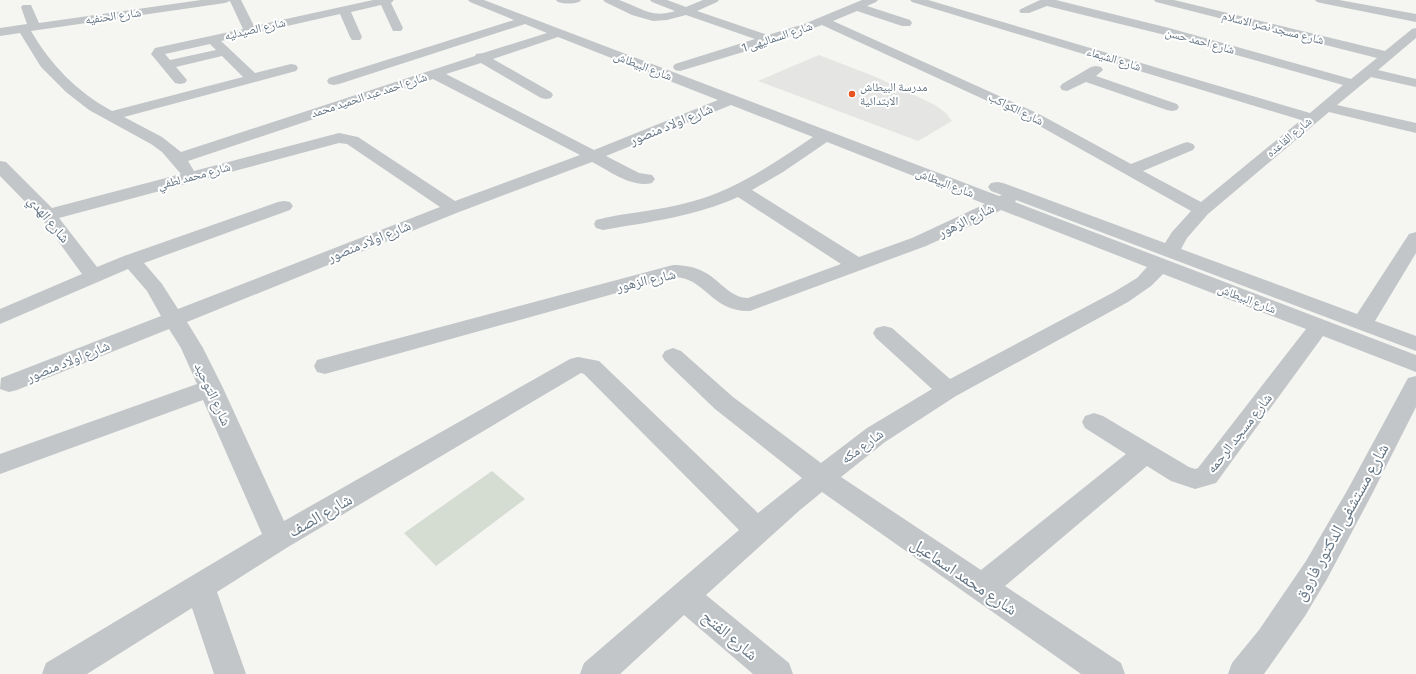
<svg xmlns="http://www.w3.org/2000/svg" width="1416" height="674" font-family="Commissioner,'Noto Naskh Arabic',sans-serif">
<rect width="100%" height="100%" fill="#f5f5f1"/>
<!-- built -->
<path fill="#e5e6e4" d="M 819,55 L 876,77 L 935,105 L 946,113 L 952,121 L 918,141 L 758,81 Z"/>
<!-- green -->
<path fill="#d5dcd2" d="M 492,471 L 525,499 L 436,566 L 404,533 Z"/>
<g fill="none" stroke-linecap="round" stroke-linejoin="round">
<!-- minor -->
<path fill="#c2c6c9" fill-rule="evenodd" d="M 201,0 L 241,0 L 254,26 L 373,0 L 394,0 L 391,3 L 403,28 L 401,31 L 393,31 L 381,5 L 351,12 L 362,37 L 360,40 L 352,40 L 350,37 L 340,14 L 221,41 L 255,73 L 291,64 L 296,65 L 298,68 L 296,71 L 124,117 L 162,137 L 181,152 L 475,56 L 476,54 L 483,53 L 547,33 L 525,24 L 339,84 L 334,85 L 329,84 L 327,81 L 329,78 L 514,20 L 470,2 L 468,0 L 484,0 L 999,196 L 1002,195 L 991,191 L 988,187 L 991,183 L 997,182 L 1003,183 L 1165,243 L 1172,232 L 1191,211 L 1029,120 L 822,25 L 773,43 L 680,71 L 675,70 L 673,67 L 675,64 L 755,39 L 686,15 L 667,20 L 653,21 L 632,15 L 605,2 L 603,0 C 608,0 615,0 619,0 C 641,7 650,19 675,11 L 652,2 L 650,0 L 667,0 L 686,7 L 703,0 L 719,0 L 717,2 L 697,11 L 768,35 L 804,24 L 862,0 L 878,0 L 876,2 L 867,6 L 910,20 L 912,23 L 910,26 L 902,26 L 857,11 L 833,21 L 1039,114 L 1131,164 L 1181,144 L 1187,142 L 1193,144 L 1195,147 L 1193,150 L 1143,171 L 1201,202 L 1301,120 L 912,2 L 910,0 L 928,0 L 1310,113 L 1343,85 L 1161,34 L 1047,6 L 1029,13 L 1021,13 L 1019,11 L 1021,9 L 1040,0 L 1056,0 L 1169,28 L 1351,79 L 1377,58 L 1156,2 L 1154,0 L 1174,0 L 1385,51 L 1412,29 L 1416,28 L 1416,38 L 1378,70 L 1416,79 L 1416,87 L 1371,77 L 1337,105 L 1416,123 L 1416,133 L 1329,112 L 1208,214 L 1187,238 L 1181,249 L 1357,314 L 1409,234 L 1416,232 L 1416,253 L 1375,321 L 1416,336 L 1416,351 L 1016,200 L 1015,202 L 1416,355 L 1416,372 L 1323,336 L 1216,483 L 1195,489 L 1171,481 L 1147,466 L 1005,586 L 1121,663 L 1125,674 L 1081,674 L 822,492 L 800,510 L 706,595 L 789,663 L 793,674 L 753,674 L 684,615 L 620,674 L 580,674 L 584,663 L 739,530 L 584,374 L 581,373 L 288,547 L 217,592 L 246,674 L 214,674 L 192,608 L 87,674 L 42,674 L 46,663 L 262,534 L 203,400 L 0,474 L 0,454 L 197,384 L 181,348 L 169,329 L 17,390 L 9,392 L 0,389 L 1,378 L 161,316 L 147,291 L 128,269 L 0,324 L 0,309 L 82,274 L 42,219 L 0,176 L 0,161 L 6,162 L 52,208 L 181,174 L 162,152 L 151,144 L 89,110 L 66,92 L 41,67 L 20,33 L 0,36 L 0,28 L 27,24 L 21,7 L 23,5 L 31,5 L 39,23 ZM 230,1 L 243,29 L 155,48 L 151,54 L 175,83 L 180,84 L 185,83 L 187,80 L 176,67 L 222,56 L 243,77 L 112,111 C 77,92 51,65 31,31 L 225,3 ZM 558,37 L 718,100 L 594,150 L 446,74 L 481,63 L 541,98 L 546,99 L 551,98 L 553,95 L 551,92 L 493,59 ZM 210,44 L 216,50 L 170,60 L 165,54 ZM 433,79 L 580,155 L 455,201 L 358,137 L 339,133 L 194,171 L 188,161 ZM 731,105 L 813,137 C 774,163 736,190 690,202 C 659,211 627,212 596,220 L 594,224 L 596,228 L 603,230 C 649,222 696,216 738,197 L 841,264 L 748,298 C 731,298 720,281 706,273 C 696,267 684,265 673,265 L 317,360 L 314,366 L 317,372 L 325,374 L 674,277 C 705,277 711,312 750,311 L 926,246 L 981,221 L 1001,210 L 1147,267 L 1137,278 L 1114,292 L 950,379 L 892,328 L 884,326 L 876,328 L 873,333 L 876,338 L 932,389 L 867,428 L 821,463 L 733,397 L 681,351 L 673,348 L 665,351 L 662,356 L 665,361 L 715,409 L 802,478 L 758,513 L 599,361 L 578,357 L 570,359 L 284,521 L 223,388 L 203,348 L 187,322 L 459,212 L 592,162 C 610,171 631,188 652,183 L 655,179 L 652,175 L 639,173 L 606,156 ZM 827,142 L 985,204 L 912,238 L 859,257 L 752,190 L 783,172 ZM 339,143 L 347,144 L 440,207 L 178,309 L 162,284 L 144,263 L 290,210 L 293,206 L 290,202 L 284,201 L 278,202 L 124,256 L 97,267 L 59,218 ZM 1163,274 L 1306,329 L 1198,468 L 1195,469 L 1189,467 L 1103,416 L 1094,413 L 1085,416 L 1082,422 L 1085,428 L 1126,454 L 981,570 L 841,477 L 885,442 L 956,396 L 1128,302 L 1151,286 Z
M 556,0 L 581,0 L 579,2 C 572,4 565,4 558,2 Z
M 1315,0 L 1339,0 L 1416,14 L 1416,22 L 1321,3 L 1317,2 Z
M 1096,66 L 1101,67 L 1103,70 L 1096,76 L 1177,104 L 1179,107 L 1177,110 L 1172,111 L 1167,110 L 1086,82 L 1067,91 L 1062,90 L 1060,87 L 1062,84 L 1091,67 Z
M 1416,376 L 1416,407 L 1371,496 L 1327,579 L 1305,616 L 1264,674 L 1228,674 L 1232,663 L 1259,630 L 1306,561 L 1348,489 L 1408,378 Z"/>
</g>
<!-- markers -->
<circle fill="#e65520" stroke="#fff" stroke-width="1.5" cx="852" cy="94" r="4"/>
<g text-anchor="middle" stroke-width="4" stroke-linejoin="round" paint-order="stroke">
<!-- far-street labels -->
<g font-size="12" fill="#637483" stroke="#fff">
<text transform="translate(113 16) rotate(-8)" y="4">شارع الحنفيه</text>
<text transform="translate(1273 28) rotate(14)" y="4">شارع مسجد نصر الاسلام</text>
<text transform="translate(255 29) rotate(-13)" y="4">شارع الصيدليه</text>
<text transform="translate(777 37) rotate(-18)" y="4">شارع السماليهى 1</text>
<text transform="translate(1200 41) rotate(15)" y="4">شارع احمد حسن</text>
<text transform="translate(1114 59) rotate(17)" y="4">شارع الشيماء</text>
<text transform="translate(643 66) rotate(21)" y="4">شارع البيطاش</text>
<text transform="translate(369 95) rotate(-18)" y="4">شارع احمد عبد الحميد محمد</text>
<text transform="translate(1016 109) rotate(26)" y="4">شارع الكواكب</text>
<text transform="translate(1289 137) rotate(-40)" y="4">شارع القاعده</text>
<text transform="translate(194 176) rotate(-15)" y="4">شارع محمد لطفي</text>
<text transform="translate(945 183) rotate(21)" y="4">شارع البيطاش</text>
<text transform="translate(1247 299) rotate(21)" y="4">شارع البيطاش</text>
</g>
<!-- far-poi labels -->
<g font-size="12" fill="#637483" stroke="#fff" text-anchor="start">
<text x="860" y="91">مدرسة البيطاش<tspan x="860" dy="14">الابتدائية</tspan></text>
</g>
<!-- street labels -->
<g font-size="14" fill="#637483" stroke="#fff">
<text transform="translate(671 124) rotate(-22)" y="5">شارع اولاد منصور</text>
<text transform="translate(49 219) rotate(50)" y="5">شارع الهدي</text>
<text transform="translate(966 220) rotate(-26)" y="5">شارع الزهور</text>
<text transform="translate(369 241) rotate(-22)" y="5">شارع اولاد منصور</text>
<text transform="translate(646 280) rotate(-13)" y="5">شارع الزهور</text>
<text transform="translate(68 361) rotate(-22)" y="5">شارع اولاد منصور</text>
<text transform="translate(213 394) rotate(65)" y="5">شارع التوحيد</text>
<text transform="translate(1239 433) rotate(-52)" y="5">شارع مسجد الرحمه</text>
<text transform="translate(862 446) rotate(-36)" y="5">شارع مكه</text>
</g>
<!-- near-street labels -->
<g font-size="17" fill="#637483" stroke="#fff">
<text transform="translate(320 515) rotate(-30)" y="6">شارع الصف</text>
<text transform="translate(1341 522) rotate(-61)" y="6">شارع مستشفى الدكتور فاروق</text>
<text transform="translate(964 576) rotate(34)" y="6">شارع محمد اسماعيل</text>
<text transform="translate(730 635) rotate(40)" y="6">شارع الفتح</text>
</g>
</g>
</svg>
